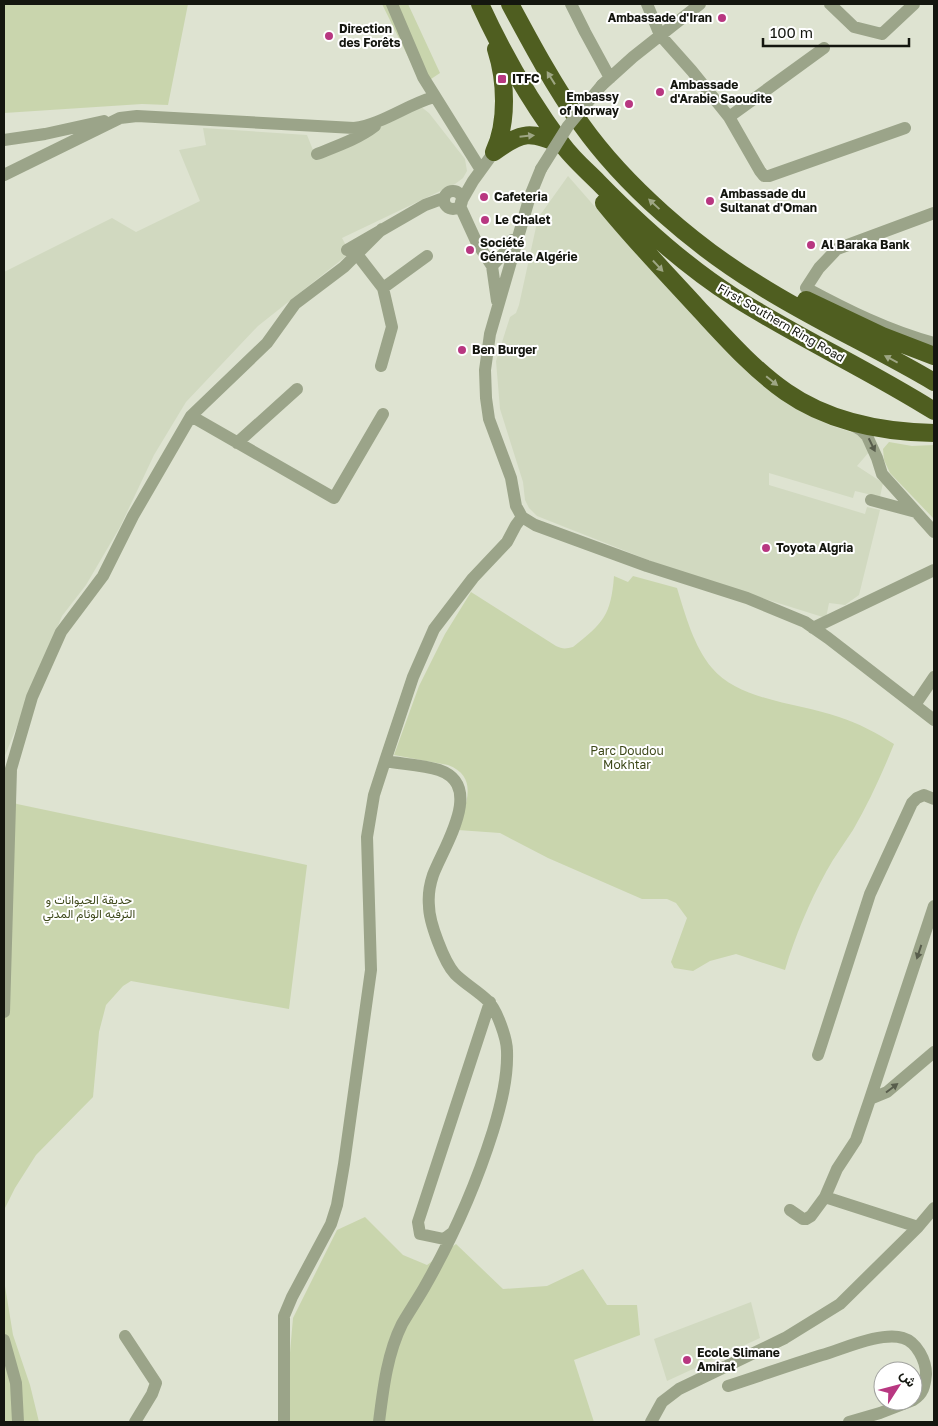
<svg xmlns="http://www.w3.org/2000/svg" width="938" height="1426" font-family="'Golos Text',Vazirmatn,sans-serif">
<rect width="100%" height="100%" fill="#dee3d1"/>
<!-- built -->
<path fill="#d1d9c0" d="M 420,106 L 429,113 L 465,159 L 467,171 L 463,178 L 455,184 L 342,238 L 350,253 L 258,326 L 186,402 L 154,455 L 120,527 L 86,585 L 62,616 L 4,758 L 4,272 L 112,218 L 136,232 L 200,201 L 179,150 L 206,145 L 203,128 L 307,135 L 317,160 Z
M 568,176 L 617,232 L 797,407 L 829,425 L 860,435 L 869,452 L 857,466 L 883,483 L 880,497 L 855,491 L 853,498 L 769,473 L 769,485 L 865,514 L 867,507 L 880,510 L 859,595 L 845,605 L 829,603 L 826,618 L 676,571 L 537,516 L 529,508 L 525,500 L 523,482 L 500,409 L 496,361 L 510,317 L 516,313 L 519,305 L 538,218 Z
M 751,1302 L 760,1338 L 667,1381 L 654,1339 Z"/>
<!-- green -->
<path fill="#c9d5ad" d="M 4,4 L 188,4 L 168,105 L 142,104 L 4,113 Z
M 382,4 L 408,4 L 440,73 L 422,85 Z
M 889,442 L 912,446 L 934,445 L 934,519 L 890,473 L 884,460 L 883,449 Z
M 614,576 L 628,582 L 633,576 L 677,588 C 685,614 694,647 712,668 C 739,701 800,703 839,717 C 858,723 877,733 894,744 C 882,774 869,802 853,830 C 844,844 834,857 826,872 C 809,903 795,936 785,970 L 736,954 L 710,961 L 693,971 L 674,968 L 671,962 L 687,918 L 676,903 L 667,899 L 642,899 L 548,858 L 500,833 L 458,830 C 465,806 480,777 448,765 L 394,755 L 419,686 L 445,634 L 471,592 L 556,646 C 562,649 566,649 573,647 C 603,623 611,616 614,576 Z
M 4,795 L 17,804 L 307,865 L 289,1009 L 131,981 L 123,986 L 106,1005 L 99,1032 L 93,1097 L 36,1155 L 15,1188 L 5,1208 L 5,1286 L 13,1335 L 30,1385 L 39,1422 L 4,1422 Z
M 365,1217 L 403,1255 L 427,1265 L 456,1244 L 503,1289 L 547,1286 L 583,1269 L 607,1305 L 637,1305 L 640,1335 L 574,1360 L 594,1422 L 284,1422 L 293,1318 L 337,1230 Z"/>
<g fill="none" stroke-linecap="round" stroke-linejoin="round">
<!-- minor -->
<path stroke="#9ba489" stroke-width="12" d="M 392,4 L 423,77 L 481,170
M 571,4 L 585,32 L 610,78
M 647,4 L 660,35 L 692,71 L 729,117 L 760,171 L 764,176 L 769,176 L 905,128
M 830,4 L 854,27 L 882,34 L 914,4
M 602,85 L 633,57 L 700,4
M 729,117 L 824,48
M 4,140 L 45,134 L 104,121
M 317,154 C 337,146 358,139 375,126
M 541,169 L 530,196 L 490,334 L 485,370 L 486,398 L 489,419 L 511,478 L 516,506 L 522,517 L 535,525 L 647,566 L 747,598 L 805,622 L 828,638 L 934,720
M 4,175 L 120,118 L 137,116 L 354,128 C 383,124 406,105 434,97
M444 200a9 9 0 1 1 18 0a9 9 0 1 1-18 0Z
M 461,202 L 473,181 L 494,152
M 460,206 L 476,241 L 492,266 L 497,301
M 934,213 L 837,249 L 819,268 L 806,288 C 847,310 889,331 934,343
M 347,250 L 425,205 L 444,198
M 356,253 L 383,288 L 392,327 L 381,366
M 492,266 L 504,253 L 512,240
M 383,288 L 427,256
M 191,416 L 334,498 L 383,414
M 852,425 L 861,430 L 867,436 L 877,458 L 882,474 L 934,532
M 237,443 L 297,389
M 871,500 L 916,512
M 813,628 L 934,570
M 915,705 L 934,677
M 934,906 L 870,1099 L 887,1092 L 934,1052
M 4,1012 L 11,769 L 32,697 L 61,632 L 103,576 L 133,516 L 191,416 L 267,343 L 295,304 L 344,267 L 382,229
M 818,1055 L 870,894 L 912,803 L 917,798 L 924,795 L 934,799
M 825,1197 L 918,1227
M 790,1210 L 803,1219 L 806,1219 L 811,1216 L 825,1197 L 837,1169 L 856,1140 L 870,1099
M 452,1233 L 444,1239 L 420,1234 L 418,1222 L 490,1002
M 125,1336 L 156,1383 L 152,1394 L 135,1422
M 4,1340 L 16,1383 L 18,1422
M 728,1386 C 759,1376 790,1365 822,1355 C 843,1349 882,1331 903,1338 C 917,1342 926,1361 926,1374 C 925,1386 923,1394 913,1400
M 284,1422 L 284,1316 L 292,1297 L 331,1224 L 337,1205 L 344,1164 L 371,970 L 367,837 L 374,795 L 385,761
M 379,1422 C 383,1390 387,1354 402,1324 C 409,1312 417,1300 424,1288 C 452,1239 476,1185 493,1131 C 501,1105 508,1078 507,1051 C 507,1039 497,1010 488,1001 C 478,991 465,984 455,974 C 444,962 429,922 429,906 C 428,896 430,884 433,875 C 444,846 485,786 439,770 C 424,765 402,764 385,761 L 413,677 L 434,629 L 473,578 L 507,542 L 516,525 L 522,517
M 651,1422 L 662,1402 L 679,1389 L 785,1338 L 840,1304 L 918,1227 L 934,1208
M 849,1422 L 880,1413 L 911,1401"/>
<!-- highway -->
<path stroke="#4f5e20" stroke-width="18" d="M 480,4 C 502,52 530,101 562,144 C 572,158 586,170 598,182 C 640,225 684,265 734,297 C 799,338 869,370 934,411
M 510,4 C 532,45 554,86 581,124 C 625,186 695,246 759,285 C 816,321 877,348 934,382
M 494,152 C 523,131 530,131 562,145
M 494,152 C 508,122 506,80 496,49
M 604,203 C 633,239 666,273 698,308 C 725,337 753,369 786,392 C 829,422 883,432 934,433
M 806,300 L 882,336 L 934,356"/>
<!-- minor-bridge -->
<path stroke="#9ba489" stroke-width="12" d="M 541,169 L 568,126 L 602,85"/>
</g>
<!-- one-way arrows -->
<defs><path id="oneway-solid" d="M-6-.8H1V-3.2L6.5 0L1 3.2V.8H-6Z" transform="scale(1.25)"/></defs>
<g fill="#9ea684">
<use href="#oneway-solid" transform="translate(551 78) rotate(-122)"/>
<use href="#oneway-solid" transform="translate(527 136) rotate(-6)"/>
<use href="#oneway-solid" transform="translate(654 204) rotate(-137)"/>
<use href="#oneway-solid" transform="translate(658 266) rotate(47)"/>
<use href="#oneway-solid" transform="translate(891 359) rotate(-152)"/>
<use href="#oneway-solid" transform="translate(772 381) rotate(39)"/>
</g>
<g fill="#585d4c">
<use href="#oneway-solid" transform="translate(872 445) rotate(64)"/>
<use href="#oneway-solid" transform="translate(919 952) rotate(108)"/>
<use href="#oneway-solid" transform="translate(892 1088) rotate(-37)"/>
</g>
<!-- markers -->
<g fill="#b83781" stroke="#fff" stroke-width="2">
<circle cx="722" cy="18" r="5"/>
<circle cx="329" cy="36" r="5"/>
<rect x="497" y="74" width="10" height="10" rx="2.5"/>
<circle cx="660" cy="92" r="5"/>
<circle cx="629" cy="104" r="5"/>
<circle cx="484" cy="197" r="5"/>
<circle cx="710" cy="201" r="5"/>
<circle cx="485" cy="220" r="5"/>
<circle cx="811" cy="245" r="5"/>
<circle cx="470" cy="250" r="5"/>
<circle cx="462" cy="350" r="5"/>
<circle cx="766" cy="548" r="5"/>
<circle cx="687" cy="1360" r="5"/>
</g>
<g text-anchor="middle" stroke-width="4" stroke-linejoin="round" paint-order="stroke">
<!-- poi labels -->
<g font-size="12" font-weight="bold" fill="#14160f" stroke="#fff" text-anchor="start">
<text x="712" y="22" text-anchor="end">Ambassade d'Iran</text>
<text x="339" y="33">Direction<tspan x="339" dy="14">des Forêts</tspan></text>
<text x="512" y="83">ITFC</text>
<text x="670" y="89">Ambassade<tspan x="670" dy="14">d'Arabie Saoudite</tspan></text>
<text x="619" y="101" text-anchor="end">Embassy<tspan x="619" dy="14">of Norway</tspan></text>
<text x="720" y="198">Ambassade du<tspan x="720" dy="14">Sultanat d'Oman</tspan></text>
<text x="494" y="201">Cafeteria</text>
<text x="495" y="224">Le Chalet</text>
<text x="480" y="247">Société<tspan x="480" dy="14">Générale Algérie</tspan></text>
<text x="821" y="249">Al Baraka Bank</text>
<text x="472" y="354">Ben Burger</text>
<text x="776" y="552">Toyota Algria</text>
<text x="697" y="1357">Ecole Slimane<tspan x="697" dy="14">Amirat</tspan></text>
</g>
<!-- street labels -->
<g font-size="12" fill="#14160f" stroke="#fff">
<text transform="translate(781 323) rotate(30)" y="4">First Southern Ring Road</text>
</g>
<!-- park labels -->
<g font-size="12" fill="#3d4819" stroke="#fff">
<text x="627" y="755">Parc Doudou<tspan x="627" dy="14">Mokhtar</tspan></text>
<text x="89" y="904">حديقة الحيوانات و<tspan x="89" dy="14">الترفيه الوئام المدني</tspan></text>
</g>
</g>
<!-- border -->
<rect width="938" height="1426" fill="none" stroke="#14160f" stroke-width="10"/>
<!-- north arrow -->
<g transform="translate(898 1386) rotate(54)"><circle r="24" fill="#ffffff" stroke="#a1a29f"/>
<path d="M0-4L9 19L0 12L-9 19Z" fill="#b83781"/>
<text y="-8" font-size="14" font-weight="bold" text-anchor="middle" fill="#14160f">ش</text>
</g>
<!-- scale -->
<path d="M763 38v8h146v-8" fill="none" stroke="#14160f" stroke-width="2.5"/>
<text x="770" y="38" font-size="15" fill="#14160f" stroke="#ffffff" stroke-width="4" paint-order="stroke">100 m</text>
</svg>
